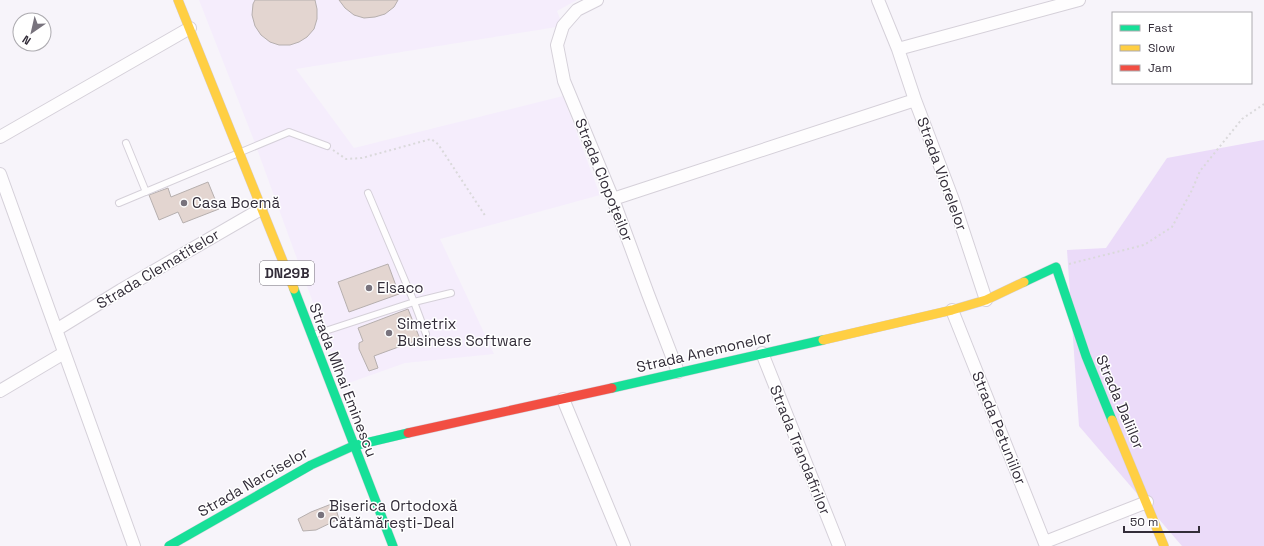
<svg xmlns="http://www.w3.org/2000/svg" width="1264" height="546" font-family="'Space Grotesk',sans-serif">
<rect width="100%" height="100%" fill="#f7f4fa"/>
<!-- built -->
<path fill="#f5edfc" d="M 199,0 L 577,0 L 557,11 L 563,26 L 296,69 L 354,148 L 563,96 L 600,195 L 440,239 L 494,354 L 405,363 L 343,385 L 253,138 Z"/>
<!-- green -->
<path fill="#ebdbf9" d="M 1264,140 L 1264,546 L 1182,546 L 1079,426 L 1067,250 L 1106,248 L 1167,158 Z"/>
<!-- building -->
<path fill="#e3d5d0" stroke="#b6afae" d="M 255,0 L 315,0 L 317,9 L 317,19 L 314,29 L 307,37 L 299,42 L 290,45 L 279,45 L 270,42 L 261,35 L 255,26 L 252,15 L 253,4 Z
M 339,0 L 398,0 L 394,7 L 385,14 L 375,17 L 364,18 L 354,15 L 345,8 Z
M 208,182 L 219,209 L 183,223 L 178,212 L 159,220 L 149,195 L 168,188 L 171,197 Z
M 388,264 L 399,294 L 349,312 L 338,282 Z
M 408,309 L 420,339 L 374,356 L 378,368 L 369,371 L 359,349 L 359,343 L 363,341 L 358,328 Z
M 334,503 L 339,519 L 316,530 L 303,531 L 298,519 L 311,512 Z"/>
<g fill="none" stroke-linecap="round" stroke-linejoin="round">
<!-- lane casing -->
<g stroke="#d5d0d9" stroke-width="8">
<path id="lane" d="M 126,143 L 146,192
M 368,193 L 414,302 L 426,334
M 119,203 L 289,132 L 327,146
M 313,335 L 414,302 L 451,293"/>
</g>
<!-- street casing -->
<g stroke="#d5d0d9" stroke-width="14">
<path id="street" d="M 597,0 L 577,10 L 563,26 L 557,45 L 564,81 L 613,199 L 648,294 L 678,372
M 878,0 L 898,49 L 915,100 L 953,200 L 986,300
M 898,49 L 1079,0
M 0,137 L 190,28
M 0,174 L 134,546
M 613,199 L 915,100
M 952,310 L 1046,546
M 56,330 L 121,290 L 261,209
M 762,353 L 839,546
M 0,391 L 64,353
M 563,399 L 624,546
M 1045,542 L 1147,502"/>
</g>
<!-- fast casing -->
<g stroke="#d5d0d9" stroke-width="10">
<path id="fast" d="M 1024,282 L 1056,267 L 1086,356 L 1112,420
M 294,289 L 393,546
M 612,388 L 823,340
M 169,546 L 311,465 L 353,446 L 408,433"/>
</g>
<!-- slow casing -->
<g stroke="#d5d0d9" stroke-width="10">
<path id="slow" d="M 178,0 L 294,289
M 823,340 L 952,310 L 986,300 L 1024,282
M 1112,420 L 1164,546"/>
</g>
<!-- jam casing -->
<g stroke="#d5d0d9" stroke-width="10">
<path id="jam" d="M 408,433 L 612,388"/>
</g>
<!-- path -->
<path stroke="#dad9db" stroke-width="2" stroke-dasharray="2 3" stroke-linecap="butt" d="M 333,150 L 346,159 L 362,158 L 431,139 L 438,144 L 486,217
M 1069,264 L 1144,245 L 1172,227 L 1192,190 L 1200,171 L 1242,119 L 1264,104"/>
<!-- lane -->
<use href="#lane" stroke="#fefdfe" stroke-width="6"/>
<!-- street -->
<use href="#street" stroke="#fefdfe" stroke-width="12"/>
<!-- fast -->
<use href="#fast" stroke="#16e098" stroke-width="9"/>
<!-- slow -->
<use href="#slow" stroke="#ffcf43" stroke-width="9"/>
<!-- jam -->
<use href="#jam" stroke="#f24e42" stroke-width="9"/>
</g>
<!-- markers -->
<g fill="#78737d" stroke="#fff" stroke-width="1.5">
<circle cx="184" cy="203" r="4"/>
<circle cx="369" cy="288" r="4"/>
<circle cx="389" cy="333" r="4"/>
<circle cx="321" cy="515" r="4"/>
</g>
<g text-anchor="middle" stroke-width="3" stroke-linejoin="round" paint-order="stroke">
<!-- shield labels -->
<rect fill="#fff" stroke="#706c74" stroke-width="1" x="260" y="261" width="54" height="24" rx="3"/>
<g font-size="14" font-weight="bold" fill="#332d39">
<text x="287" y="278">DN29B</text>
</g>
<!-- street labels -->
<g font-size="15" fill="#332d39" stroke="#fff">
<text transform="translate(942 174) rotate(70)" y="5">Strada Viorelelor</text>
<text transform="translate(604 180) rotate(68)" y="5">Strada Clopoțeilor</text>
<text transform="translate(158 269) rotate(-31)" y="5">Strada Clematitelor</text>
<text transform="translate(704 352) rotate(-13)" y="5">Strada Anemonelor</text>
<text transform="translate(343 380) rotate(69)" y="5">Strada MIhai Eminescu</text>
<text transform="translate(1120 402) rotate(67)" y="5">Strada Daliilor</text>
<text transform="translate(999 428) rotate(68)" y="5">Strada Petuniilor</text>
<text transform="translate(800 450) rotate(68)" y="5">Strada Trandafirilor</text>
<text transform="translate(253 482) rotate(-30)" y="5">Strada Narciselor</text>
</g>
<!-- poi labels -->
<g font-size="15" fill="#332d39" stroke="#fff" text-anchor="start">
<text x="192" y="208">Casa Boemă</text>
<text x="377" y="293">Elsaco</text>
<text x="397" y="329">Simetrix<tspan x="397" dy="17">Business Software</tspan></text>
<text x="329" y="511">Biserica Ortodoxă<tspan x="329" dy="17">Cătămărești-Deal</tspan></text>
</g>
</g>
<!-- legend -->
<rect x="1112" y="12" width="140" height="72" fill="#ffffff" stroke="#adabb0"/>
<rect x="1120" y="25" width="20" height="6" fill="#16e098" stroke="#adabb0"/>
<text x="1148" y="32" font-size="12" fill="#332d39">Fast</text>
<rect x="1120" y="45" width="20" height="6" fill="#ffcf43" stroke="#adabb0"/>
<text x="1148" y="52" font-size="12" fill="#332d39">Slow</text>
<rect x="1120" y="65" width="20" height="6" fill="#f24e42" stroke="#adabb0"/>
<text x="1148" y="72" font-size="12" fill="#332d39">Jam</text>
<!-- north arrow -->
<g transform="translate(32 32) rotate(214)"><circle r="19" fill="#ffffff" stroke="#adabb0"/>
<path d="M0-3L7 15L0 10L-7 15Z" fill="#78737d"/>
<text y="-6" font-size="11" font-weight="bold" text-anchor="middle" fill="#332d39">N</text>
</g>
<!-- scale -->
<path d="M1124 526v6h75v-6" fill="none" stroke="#332d39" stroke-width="2"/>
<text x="1130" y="526" font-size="12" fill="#332d39" stroke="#ffffff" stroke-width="3" paint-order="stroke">50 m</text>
</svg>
